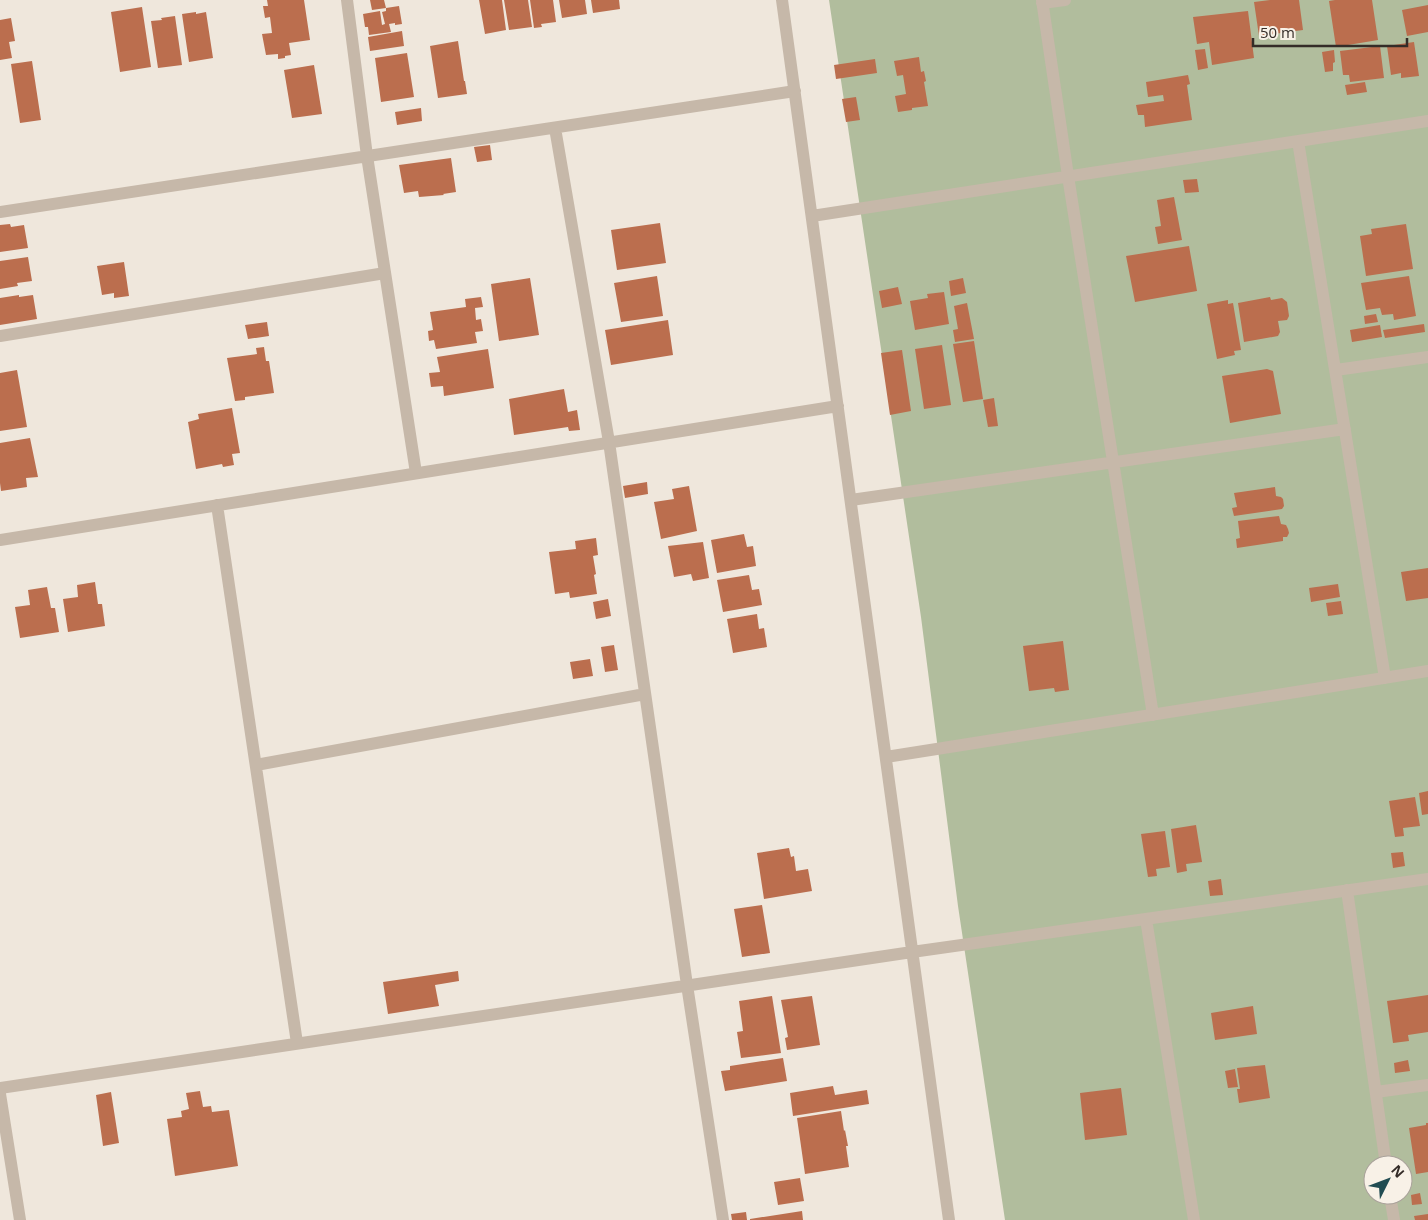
<svg xmlns="http://www.w3.org/2000/svg" width="1428" height="1220" font-family="'Open Sans',sans-serif">
<rect width="100%" height="100%" fill="#efe7dc"/>
<!-- green -->
<path fill="#b1bd9d" fill-rule="evenodd" d="M 829,0 L 1428,0 L 1428,1220 L 1005,1220 L 958,906 L 921,617 ZM 1373,1165 L 1403,1165 L 1403,1195 L 1373,1195 Z"/>
<!-- building -->
<path fill="#bb6e4e" d="M 267,0 L 304,0 L 310,40 L 289,43 L 291,55 L 285,56 L 285,58 L 278,59 L 278,54 L 266,55 L 262,34 L 272,33 L 270,17 L 265,18 L 263,6 L 268,6 Z
M 370,0 L 384,0 L 386,8 L 372,10 Z
M 479,0 L 502,0 L 506,30 L 485,34 Z
M 504,0 L 528,0 L 532,27 L 509,30 Z
M 530,0 L 553,0 L 556,22 L 541,24 L 542,27 L 534,28 Z
M 559,0 L 585,0 L 587,14 L 562,18 Z
M 591,0 L 619,0 L 620,9 L 593,13 Z
M 1270,0 L 1299,0 L 1303,30 L 1259,36 L 1254,2 Z
M 1335,0 L 1372,0 L 1378,40 L 1336,47 L 1329,1 Z
M 1428,5 L 1428,32 L 1407,36 L 1402,10 Z
M 399,6 L 402,24 L 395,25 L 395,23 L 389,24 L 391,32 L 369,35 L 368,27 L 365,27 L 363,14 L 380,11 L 382,25 L 385,24 L 382,12 L 386,11 L 386,8 Z
M 142,7 L 151,67 L 120,72 L 111,12 Z
M 1248,11 L 1254,58 L 1212,65 L 1209,42 L 1197,44 L 1193,17 Z
M 196,12 L 196,14 L 206,12 L 213,58 L 189,62 L 182,14 Z
M 175,16 L 182,65 L 158,68 L 151,21 L 162,20 L 161,18 Z
M 11,18 L 15,41 L 9,42 L 12,58 L 0,60 L 0,20 Z
M 402,31 L 404,46 L 370,51 L 368,37 Z
M 458,41 L 464,81 L 465,81 L 467,94 L 438,98 L 430,46 Z
M 1414,42 L 1419,76 L 1401,78 L 1401,73 L 1391,75 L 1387,46 Z
M 1380,46 L 1384,78 L 1350,82 L 1349,75 L 1343,75 L 1340,51 Z
M 1205,49 L 1208,68 L 1198,70 L 1195,50 Z
M 1334,50 L 1335,62 L 1333,63 L 1333,71 L 1325,72 L 1322,52 Z
M 407,53 L 414,97 L 381,102 L 375,58 Z
M 919,57 L 921,72 L 924,71 L 926,81 L 924,82 L 928,106 L 912,108 L 912,110 L 898,112 L 895,96 L 906,94 L 903,75 L 897,76 L 894,61 Z
M 875,59 L 877,73 L 836,79 L 834,65 Z
M 32,61 L 41,120 L 20,123 L 11,64 Z
M 314,65 L 322,114 L 292,118 L 284,70 Z
M 1188,75 L 1190,84 L 1187,85 L 1192,120 L 1145,127 L 1144,115 L 1138,115 L 1136,105 L 1164,101 L 1163,95 L 1148,97 L 1146,82 Z
M 1365,82 L 1367,92 L 1347,95 L 1345,85 Z
M 856,97 L 860,120 L 846,122 L 842,99 Z
M 421,108 L 422,121 L 397,125 L 395,112 Z
M 490,145 L 492,160 L 477,162 L 474,147 Z
M 451,158 L 456,192 L 443,194 L 444,195 L 419,197 L 418,191 L 404,193 L 399,165 Z
M 1197,179 L 1199,192 L 1185,193 L 1183,180 Z
M 1174,197 L 1182,240 L 1158,244 L 1155,227 L 1161,226 L 1157,200 Z
M 660,223 L 666,263 L 617,270 L 611,230 Z
M 10,224 L 11,227 L 24,225 L 28,248 L 0,252 L 0,225 Z
M 1406,224 L 1413,269 L 1366,276 L 1360,236 L 1372,234 L 1371,229 Z
M 1189,246 L 1197,291 L 1135,302 L 1126,256 Z
M 28,257 L 32,281 L 17,283 L 18,286 L 0,289 L 0,261 Z
M 124,262 L 129,296 L 114,298 L 114,293 L 102,295 L 97,266 Z
M 657,276 L 663,316 L 621,322 L 614,283 Z
M 1409,276 L 1416,316 L 1394,320 L 1393,314 L 1382,315 L 1380,308 L 1366,310 L 1361,283 Z
M 530,278 L 539,335 L 499,341 L 491,284 Z
M 963,278 L 966,293 L 951,296 L 949,281 Z
M 898,287 L 902,304 L 882,308 L 879,291 Z
M 944,292 L 949,324 L 915,330 L 910,301 L 928,298 L 927,294 Z
M 19,295 L 19,297 L 33,295 L 37,319 L 0,325 L 0,298 Z
M 481,297 L 483,307 L 475,308 L 476,320 L 481,319 L 483,331 L 475,332 L 477,343 L 436,349 L 434,340 L 429,341 L 428,331 L 433,330 L 430,312 L 466,307 L 465,299 Z
M 1270,297 L 1271,300 L 1282,298 L 1287,302 L 1289,316 L 1287,320 L 1278,321 L 1280,332 L 1278,336 L 1244,342 L 1238,303 Z
M 1228,300 L 1228,304 L 1233,303 L 1241,350 L 1234,351 L 1235,355 L 1217,359 L 1207,304 Z
M 967,303 L 974,339 L 955,342 L 953,330 L 958,329 L 954,306 Z
M 1376,314 L 1378,322 L 1365,324 L 1364,316 Z
M 668,320 L 673,355 L 611,365 L 605,330 Z
M 267,322 L 269,336 L 248,339 L 245,325 Z
M 1424,324 L 1425,332 L 1385,338 L 1383,330 Z
M 1380,325 L 1382,337 L 1352,342 L 1350,330 Z
M 974,341 L 983,399 L 963,402 L 953,344 Z
M 942,345 L 951,405 L 924,409 L 915,349 Z
M 264,347 L 266,361 L 269,361 L 274,393 L 245,397 L 245,400 L 235,401 L 227,358 L 257,354 L 256,348 Z
M 488,349 L 494,388 L 444,396 L 443,386 L 431,387 L 429,373 L 440,372 L 437,357 Z
M 902,350 L 911,411 L 890,415 L 881,353 Z
M 1267,369 L 1273,371 L 1281,414 L 1230,423 L 1222,376 Z
M 17,370 L 27,427 L 0,431 L 0,373 Z
M 564,389 L 568,412 L 577,410 L 580,430 L 569,431 L 568,427 L 514,435 L 509,399 Z
M 994,398 L 998,426 L 988,427 L 983,400 Z
M 232,408 L 240,453 L 232,454 L 234,465 L 223,467 L 222,464 L 196,469 L 188,422 L 199,419 L 198,414 Z
M 30,438 L 38,477 L 26,478 L 27,487 L 1,491 L 0,483 L 0,443 Z
M 647,482 L 648,494 L 625,498 L 623,486 Z
M 689,486 L 697,531 L 661,539 L 654,502 L 674,499 L 672,489 Z
M 1275,487 L 1276,496 L 1281,497 L 1283,499 L 1284,506 L 1282,509 L 1234,516 L 1232,508 L 1237,507 L 1234,493 Z
M 1279,516 L 1281,524 L 1286,525 L 1288,529 L 1289,533 L 1287,537 L 1283,537 L 1283,541 L 1237,548 L 1236,539 L 1240,538 L 1238,521 Z
M 744,534 L 747,547 L 753,546 L 756,566 L 717,573 L 711,540 Z
M 596,538 L 598,555 L 593,556 L 596,574 L 594,575 L 597,594 L 570,598 L 569,592 L 555,594 L 549,552 L 576,549 L 575,541 Z
M 703,542 L 709,578 L 693,581 L 691,574 L 674,577 L 668,546 Z
M 1428,568 L 1428,598 L 1406,601 L 1401,572 Z
M 749,575 L 752,590 L 759,589 L 762,605 L 723,612 L 717,580 Z
M 95,582 L 98,604 L 102,604 L 105,626 L 68,632 L 63,599 L 78,597 L 77,585 Z
M 1338,584 L 1340,597 L 1311,602 L 1309,588 Z
M 47,587 L 51,608 L 55,608 L 59,632 L 20,638 L 15,607 L 30,605 L 28,590 Z
M 608,599 L 611,616 L 596,619 L 593,602 Z
M 1341,601 L 1343,614 L 1328,616 L 1326,603 Z
M 757,614 L 759,629 L 764,628 L 767,647 L 733,653 L 727,619 Z
M 1063,641 L 1069,690 L 1055,692 L 1054,688 L 1029,691 L 1023,646 Z
M 614,645 L 618,670 L 605,672 L 601,647 Z
M 590,659 L 593,676 L 573,679 L 570,662 Z
M 1428,791 L 1428,814 L 1422,815 L 1419,793 Z
M 1415,797 L 1420,826 L 1403,828 L 1404,836 L 1395,837 L 1389,801 Z
M 1196,825 L 1202,862 L 1186,864 L 1187,871 L 1177,873 L 1171,829 Z
M 1165,831 L 1170,867 L 1156,869 L 1157,876 L 1148,877 L 1141,834 Z
M 789,848 L 791,857 L 794,856 L 796,871 L 808,869 L 812,891 L 764,899 L 757,853 Z
M 1403,852 L 1405,866 L 1393,868 L 1391,853 Z
M 1221,879 L 1223,895 L 1210,896 L 1208,881 Z
M 762,905 L 770,953 L 742,957 L 734,909 Z
M 458,971 L 459,981 L 435,985 L 439,1006 L 388,1014 L 383,982 Z
M 1428,995 L 1428,1032 L 1408,1035 L 1409,1041 L 1393,1043 L 1387,1001 Z
M 772,996 L 781,1053 L 741,1058 L 737,1032 L 743,1031 L 739,1001 Z
M 812,996 L 820,1045 L 787,1050 L 785,1038 L 788,1037 L 781,1000 Z
M 1253,1006 L 1257,1034 L 1215,1040 L 1211,1013 Z
M 783,1058 L 787,1081 L 725,1091 L 721,1071 L 730,1070 L 730,1066 Z
M 1408,1060 L 1410,1071 L 1395,1073 L 1394,1063 Z
M 1265,1065 L 1270,1098 L 1239,1103 L 1237,1089 L 1240,1089 L 1237,1068 Z
M 1235,1069 L 1238,1087 L 1228,1088 L 1225,1071 Z
M 833,1086 L 835,1095 L 867,1090 L 869,1104 L 793,1116 L 790,1093 Z
M 1121,1088 L 1127,1135 L 1085,1140 L 1080,1093 Z
M 200,1091 L 203,1107 L 211,1106 L 212,1112 L 229,1110 L 238,1166 L 175,1176 L 167,1119 L 182,1117 L 181,1111 L 189,1109 L 186,1093 Z
M 111,1092 L 119,1143 L 103,1146 L 96,1095 Z
M 841,1111 L 844,1131 L 845,1130 L 848,1146 L 846,1146 L 849,1167 L 805,1174 L 797,1118 Z
M 1426,1123 L 1428,1123 L 1428,1172 L 1416,1174 L 1409,1128 L 1426,1125 Z
M 800,1178 L 804,1201 L 778,1205 L 774,1182 Z
M 1420,1193 L 1422,1204 L 1412,1205 L 1411,1195 Z
M 802,1211 L 803,1220 L 750,1220 L 750,1219 Z
M 746,1212 L 747,1220 L 732,1220 L 731,1214 Z
M 1428,1214 L 1428,1220 L 1415,1220 L 1414,1216 Z"/>
<g fill="none" stroke-linecap="round" stroke-linejoin="round">
<!-- minor -->
<path stroke="#c6b8a9" stroke-width="12" d="M 347,0 L 367,156 L 416,473
M 782,0 L 949,1220
M 1042,0 L 1068,176 L 1153,715
M 1042,3 L 1065,0
M 555,128 L 609,442 L 687,985 L 723,1220
M 1298,141 L 1385,678
M 0,212 L 795,91
M 812,216 L 1428,121
M 0,336 L 385,273
M 1336,370 L 1428,357
M 851,500 L 1345,429
M 217,505 L 297,1043
M 0,540 L 838,406
M 886,757 L 1428,671
M 256,765 L 645,694
M 1347,890 L 1386,1165
M 1146,919 L 1194,1220
M 0,1088 L 912,952 L 1428,879
M 1376,1092 L 1428,1085
M 0,1094 L 20,1220
M 1390,1195 L 1394,1220"/>
</g>
<!-- north arrow -->
<g transform="translate(1388 1180) rotate(48)"><circle r="24" fill="#f8f1e7" stroke="#aaa29b"/>
<path d="M0-4L9 19L0 12L-9 19Z" fill="#214c52"/>
<text y="-8" font-size="14" font-weight="bold" text-anchor="middle" fill="#342c28">N</text>
</g>
<!-- scale -->
<path d="M1253 38v8h154v-8" fill="none" stroke="#342c28" stroke-width="2.5"/>
<text x="1260" y="38" font-size="15" fill="#342c28" stroke="#f8f1e7" stroke-width="4" paint-order="stroke">50 m</text>
</svg>
